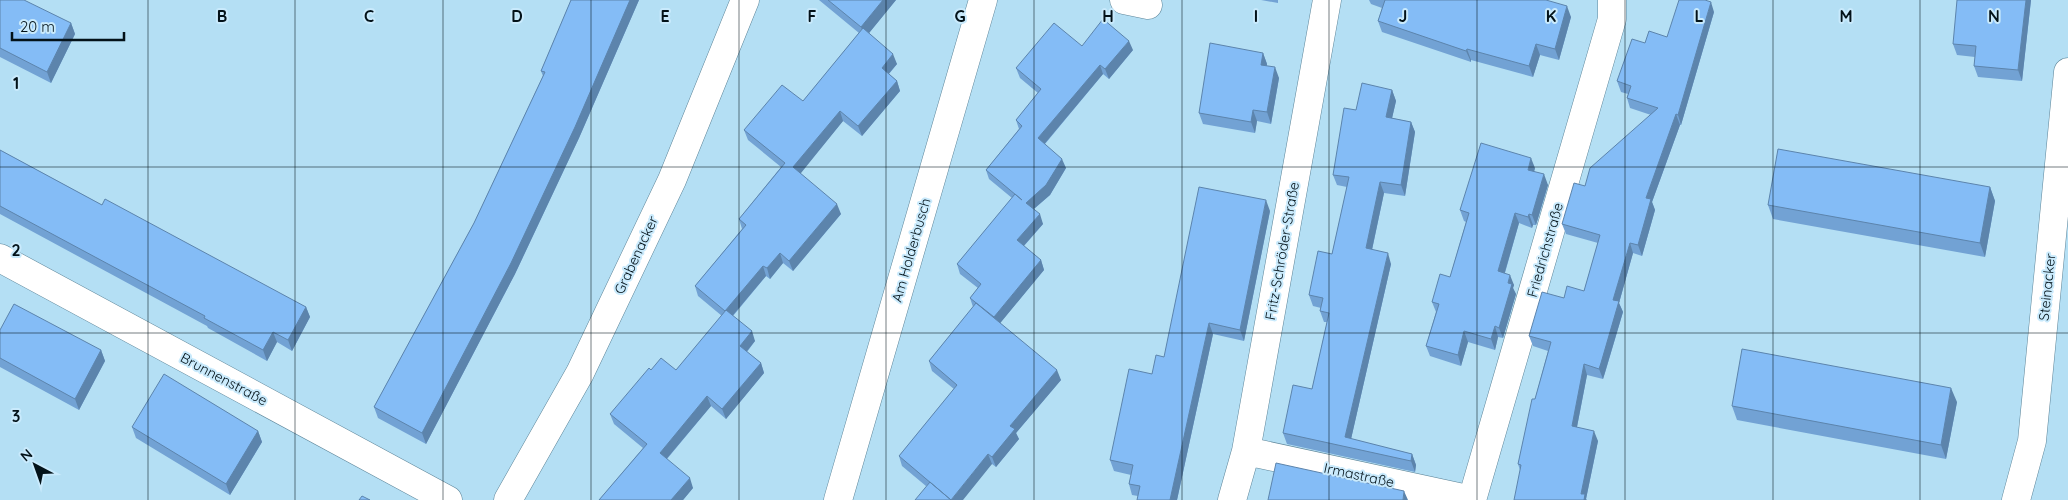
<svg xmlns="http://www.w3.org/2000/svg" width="2068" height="500" font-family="Quicksand,sans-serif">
<rect width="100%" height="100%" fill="#b4dff4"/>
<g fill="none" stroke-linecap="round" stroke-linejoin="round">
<!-- minor casing -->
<g stroke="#5d8599" stroke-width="29">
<path id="minor" d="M 1124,0 L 1148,5
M 0,258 L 448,500
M 1246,451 L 1472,500
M 508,500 L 580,373 L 672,180 L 745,0
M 838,500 L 983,0
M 1232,500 L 1246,451 L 1327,0
M 1472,500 L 1612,19 L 1612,0
M 2016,500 L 2032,441 L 2068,72"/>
</g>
<!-- minor -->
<use href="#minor" stroke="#fff" stroke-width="28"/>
</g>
<!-- wall -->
<path fill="#72a2d4" d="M 0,0 L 71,23 L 75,34 L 51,83 L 0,57 Z
M 571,0 L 639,0 L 579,138 L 515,274 L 426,444 L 378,418 L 374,407 L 474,223 L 543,76 L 541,71 Z
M 819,0 L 896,0 L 869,33 L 897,64 L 889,74 L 897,81 L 900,91 L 862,136 L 843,121 L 800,173 L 841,214 L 793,271 L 783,263 L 770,279 L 766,276 L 733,316 L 755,341 L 747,352 L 761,363 L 764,373 L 726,419 L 711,406 L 667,459 L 693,488 L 683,500 L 599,500 L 643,448 L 614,424 L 610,414 L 651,370 L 676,370 L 722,316 L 698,296 L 695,286 L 742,229 L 739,219 L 781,167 L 748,140 L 744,130 L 803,101 L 859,33 Z
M 1261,0 L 1278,0 L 1278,3 Z
M 1369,0 L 1546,0 L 1571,17 L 1559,60 L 1540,55 L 1533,77 L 1471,60 L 1471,62 L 1382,32 L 1378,21 L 1382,8 L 1371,4 Z
M 2031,0 L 2022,81 L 1978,77 L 1974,66 L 1975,57 L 1957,55 L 1953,44 Z
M 1714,12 L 1681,125 L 1680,125 L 1652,202 L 1655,210 L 1642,256 L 1633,253 L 1619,303 L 1623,312 L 1605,373 L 1603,379 L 1587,375 L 1577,427 L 1598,441 L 1586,499 L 1520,470 L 1518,464 L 1535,399 L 1548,351 L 1533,346 L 1529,336 L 1564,298 L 1584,291 L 1598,243 L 1566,234 L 1562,224 L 1585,186 L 1651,115 L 1630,108 L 1627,98 L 1628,94 L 1621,92 L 1617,81 L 1645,43 L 1667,37 Z
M 1082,46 L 1133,50 L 1109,79 L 1103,74 L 1045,144 L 1066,168 L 1050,195 L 1034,209 L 1043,224 L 1024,246 L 1041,260 L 1044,270 L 1000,323 L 1061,380 L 1016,433 L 1019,439 L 996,467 L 992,464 L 926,486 L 902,466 L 899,456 L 954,389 L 932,371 L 929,361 L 973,307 L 970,298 L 978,288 L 960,274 L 957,264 L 1012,198 L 989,179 L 986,170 L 1019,129 L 1016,120 L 1038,93 L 1020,78 L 1016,68 Z
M 1263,53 L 1267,64 L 1267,66 L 1279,78 L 1271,124 L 1257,121 L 1255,133 L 1203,124 L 1199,113 Z
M 1392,90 L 1396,101 L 1392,118 L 1411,122 L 1415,132 L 1405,196 L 1384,193 L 1372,250 L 1391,264 L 1351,439 L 1412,454 L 1416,465 L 1415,472 L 1287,444 L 1283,433 L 1312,389 L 1327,322 L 1324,322 L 1320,311 L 1321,308 L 1313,306 L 1309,295 L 1332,254 L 1347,187 L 1337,185 L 1333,175 L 1356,110 Z
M 0,150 L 102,205 L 306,307 L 310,317 L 292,351 L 277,342 L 267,361 L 208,328 L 207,326 L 0,214 Z
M 1535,168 L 1534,171 L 1548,185 L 1536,225 L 1533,225 L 1532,228 L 1519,223 L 1505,273 L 1514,285 L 1513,288 L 1516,294 L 1503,338 L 1498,337 L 1495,350 L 1468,342 L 1461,366 L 1430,356 L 1426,346 L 1436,312 L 1432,302 L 1450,277 L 1466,222 L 1464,221 L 1460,210 Z
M 1990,187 L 1995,201 L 1985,257 L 1773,219 L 1768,205 Z
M 1270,211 L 1244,341 L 1213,334 L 1177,500 L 1137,500 L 1138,496 L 1132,495 L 1129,484 L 1131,475 L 1114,471 L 1110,460 L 1152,374 Z
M 0,330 L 101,350 L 105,361 L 79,410 L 0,367 Z
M 1957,402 L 1946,459 L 1737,420 L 1732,406 Z
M 132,427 L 258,431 L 262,442 L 230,495 L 136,438 Z"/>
<!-- shaded-wall -->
<path fill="#5c84ac" d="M 630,0 L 639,0 L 579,138 L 515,274 L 426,444 L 422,433 Z
M 883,0 L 896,0 L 865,38 L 861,27 Z
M 2026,0 L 2031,0 L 2022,81 L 2018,70 Z
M 1711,2 L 1714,12 L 1681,125 L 1678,115 Z
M 1567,6 L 1571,17 L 1559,60 L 1555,49 Z
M 71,23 L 75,34 L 51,83 L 47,72 Z
M 1129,41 L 1133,50 L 1109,79 L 1105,69 Z
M 1536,44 L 1540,55 L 1533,77 L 1529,66 Z
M 1467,49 L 1471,60 L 1471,62 L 1466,51 Z
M 1263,53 L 1267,64 L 1265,76 L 1261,65 Z
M 893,54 L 897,64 L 885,78 L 882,68 Z
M 1100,65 L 1103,74 L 1041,148 L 1038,138 Z
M 1275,67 L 1279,78 L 1271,124 L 1267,112 Z
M 897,81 L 900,91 L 862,136 L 858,126 Z
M 1392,90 L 1396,101 L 1390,127 L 1386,117 Z
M 1253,110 L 1257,121 L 1255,133 L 1251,122 Z
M 840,111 L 843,121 L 797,178 L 793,167 Z
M 1676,114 L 1680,125 L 1652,202 L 1655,210 L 1642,256 L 1638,245 L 1646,198 Z
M 1411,122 L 1415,132 L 1405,196 L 1401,185 Z
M 1531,158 L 1535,168 L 1532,180 L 1528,170 Z
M 1062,159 L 1066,168 L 1050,195 L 1029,213 L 1026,203 Z
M 1544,174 L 1548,185 L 1536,225 L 1532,215 Z
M 1380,182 L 1384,193 L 1370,259 L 1366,248 Z
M 1990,187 L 1995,201 L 1985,257 L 1980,243 Z
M 1266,200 L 1270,211 L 1244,341 L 1240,330 Z
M 837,204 L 841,214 L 793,271 L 789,261 Z
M 1515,213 L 1519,223 L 1502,282 L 1498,271 Z
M 1040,214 L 1043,224 L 1020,250 L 1017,240 Z
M 1529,214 L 1533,225 L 1532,228 L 1528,217 Z
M 1630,243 L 1633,253 L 1619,303 L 1623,312 L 1603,379 L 1599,369 L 1613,300 Z
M 780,253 L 783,263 L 770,279 L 767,268 Z
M 1388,253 L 1391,264 L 1349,448 L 1345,437 Z
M 1041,260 L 1044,270 L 997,327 L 994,317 Z
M 763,266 L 766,276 L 728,321 L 725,311 Z
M 1510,275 L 1514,285 L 1513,288 L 1516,294 L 1503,338 L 1499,328 Z
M 306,307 L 310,317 L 292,351 L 288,340 Z
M 1209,323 L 1213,334 L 1177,500 L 1170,500 Z
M 1495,326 L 1498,337 L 1495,350 L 1491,339 Z
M 752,331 L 755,341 L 743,356 L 740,346 Z
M 1464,331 L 1468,342 L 1461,366 L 1458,355 Z
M 273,332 L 277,342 L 267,361 L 263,350 Z
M 101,350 L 105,361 L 79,410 L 75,399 Z
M 761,363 L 764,373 L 726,419 L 722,409 Z
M 1584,364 L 1587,375 L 1575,437 L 1572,426 Z
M 1057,370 L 1061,380 L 1016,433 L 1019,439 L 996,467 L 992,457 L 1010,426 Z
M 1951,388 L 1957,402 L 1946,459 L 1941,445 Z
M 707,396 L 711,406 L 663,463 L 660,453 Z
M 258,431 L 262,442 L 230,495 L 226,484 Z
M 1594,431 L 1598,441 L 1586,499 L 1587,500 L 1584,500 L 1581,494 Z
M 988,454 L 992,464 L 963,500 L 951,500 Z
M 1412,454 L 1416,465 L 1415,472 L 1411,461 Z
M 690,478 L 693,488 L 683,500 L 671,500 Z
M 1404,491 L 1408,500 L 1403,500 Z"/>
<!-- building -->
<path fill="#84bcf6" stroke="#5c84ac" d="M 0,0 L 24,0 L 71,23 L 47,72 L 0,48 Z
M 571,0 L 630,0 L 575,127 L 511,263 L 422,433 L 374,407 L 474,223 L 545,72 L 541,71 Z
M 828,0 L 883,0 L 861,27 Z
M 1385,0 L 1546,0 L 1567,6 L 1555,49 L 1536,44 L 1529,66 L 1467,49 L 1466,51 L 1378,21 Z
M 1679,0 L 1705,0 L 1711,2 L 1678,115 L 1676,114 L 1646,198 L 1651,199 L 1638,245 L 1630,243 L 1613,300 L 1619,301 L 1601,363 L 1599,369 L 1584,364 L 1572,426 L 1594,431 L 1581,494 L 1585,494 L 1584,500 L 1514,500 L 1521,465 L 1518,464 L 1532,399 L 1535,399 L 1551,342 L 1529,336 L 1542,292 L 1564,298 L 1567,286 L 1584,291 L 1600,235 L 1562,224 L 1574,183 L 1585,186 L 1590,168 L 1658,108 L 1627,98 L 1631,86 L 1617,81 L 1632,39 L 1645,43 L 1649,31 L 1667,37 Z
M 1957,0 L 2026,0 L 2018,70 L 1974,66 L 1976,46 L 1953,44 Z
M 1103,19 L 1129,41 L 1105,69 L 1100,65 L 1038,138 L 1062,159 L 1046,185 L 1026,203 L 1040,214 L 1017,240 L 1041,260 L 994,317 L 970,298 L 981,284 L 957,264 L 1015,194 L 1022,200 L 986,170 L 1022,126 L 1016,120 L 1041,89 L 1016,68 L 1054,23 L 1082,46 Z
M 863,28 L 893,54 L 882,68 L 897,81 L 858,126 L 840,111 L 793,167 L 837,204 L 789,261 L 780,253 L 767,268 L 763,266 L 725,311 L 695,286 L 746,225 L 739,219 L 785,163 L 744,130 L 782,85 L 803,101 Z
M 1210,43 L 1263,53 L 1261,65 L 1275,67 L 1267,112 L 1253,110 L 1251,122 L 1199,113 Z
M 1362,83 L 1392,90 L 1386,117 L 1411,122 L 1401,185 L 1380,182 L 1366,248 L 1388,253 L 1345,437 L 1412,454 L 1411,461 L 1283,433 L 1293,385 L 1312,389 L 1329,313 L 1320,311 L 1323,298 L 1309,295 L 1318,251 L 1332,254 L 1349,177 L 1333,175 L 1344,108 L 1356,110 Z
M 1481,143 L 1531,158 L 1528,170 L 1544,174 L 1532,215 L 1529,214 L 1528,217 L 1515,213 L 1498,271 L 1510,275 L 1508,283 L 1512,284 L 1499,328 L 1495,326 L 1491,339 L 1464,331 L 1458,355 L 1426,346 L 1439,304 L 1432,302 L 1440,274 L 1450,277 L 1469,213 L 1460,210 Z
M 1778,149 L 1990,187 L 1980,243 L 1768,205 Z
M 0,150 L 102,205 L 105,199 L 306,307 L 288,340 L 273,332 L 263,350 L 204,318 L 205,316 L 0,206 Z
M 1199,187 L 1266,200 L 1240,330 L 1209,323 L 1170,500 L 1137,500 L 1140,486 L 1129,484 L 1133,465 L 1110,460 L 1129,369 L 1152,374 L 1156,355 L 1164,357 Z
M 976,303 L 1057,370 L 1010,426 L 1015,429 L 992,457 L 988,454 L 951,500 L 899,456 L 957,385 L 929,361 Z
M 14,304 L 101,350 L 75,399 L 0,358 L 0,330 Z
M 726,310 L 752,331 L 740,346 L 761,363 L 722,409 L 707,396 L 660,453 L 690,478 L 671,500 L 599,500 L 647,444 L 610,414 L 649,368 L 651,370 L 661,358 L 676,370 Z
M 1742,349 L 1951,388 L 1941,445 L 1732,406 Z
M 164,374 L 258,431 L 226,484 L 132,427 Z
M 1276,463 L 1404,491 L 1403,500 L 1268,500 Z
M 930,482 L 951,500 L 915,500 Z
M 362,496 L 370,500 L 359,500 Z"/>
<!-- grid -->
<path fill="none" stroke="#031219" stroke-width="1" stroke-opacity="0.55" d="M 148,0 L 148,500M 295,0 L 295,500M 443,0 L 443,500M 591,0 L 591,500M 739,0 L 739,500M 886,0 L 886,500M 1034,0 L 1034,500M 1182,0 L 1182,500M 1329,0 L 1329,500M 1477,0 L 1477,500M 1625,0 L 1625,500M 1773,0 L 1773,500M 1920,0 L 1920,500M 0,167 L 2068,167M 0,333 L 2068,333"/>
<g text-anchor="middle" stroke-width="4" stroke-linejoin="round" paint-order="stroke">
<!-- street labels -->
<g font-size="14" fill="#031219" stroke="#c9eafc">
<text transform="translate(911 250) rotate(-74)" y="5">Am Holderbusch</text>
<text transform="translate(1545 250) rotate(-74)" y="5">Friedrichstraße</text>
<text transform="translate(1282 251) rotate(-80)" y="5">Fritz-Schröder-Straße</text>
<text transform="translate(636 255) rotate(-65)" y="5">Grabenacker</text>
<text transform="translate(2047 287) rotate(-84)" y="5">Steinacker</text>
<text transform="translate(224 379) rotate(28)" y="5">Brunnenstraße</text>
<text transform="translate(1359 475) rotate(12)" y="5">Irmastraße</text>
</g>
</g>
<g font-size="16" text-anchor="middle" font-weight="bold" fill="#031219" stroke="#c9eafc" stroke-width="4" stroke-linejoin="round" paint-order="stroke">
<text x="222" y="22">B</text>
<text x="369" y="22">C</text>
<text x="517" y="22">D</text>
<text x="665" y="22">E</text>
<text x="812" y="22">F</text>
<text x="960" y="22">G</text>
<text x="1108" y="22">H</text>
<text x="1256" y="22">I</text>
<text x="1403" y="22">J</text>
<text x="1551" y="22">K</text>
<text x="1699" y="22">L</text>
<text x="1846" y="22">M</text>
<text x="1994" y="22">N</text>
<text x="16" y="89">1</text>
<text x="16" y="256">2</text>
<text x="16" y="422">3</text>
</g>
<!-- north arrow -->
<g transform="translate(35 465) rotate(319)" stroke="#c9eafc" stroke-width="4" paint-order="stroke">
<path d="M0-4L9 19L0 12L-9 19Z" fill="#031219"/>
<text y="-8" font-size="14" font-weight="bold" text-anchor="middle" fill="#031219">N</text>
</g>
<!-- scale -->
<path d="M12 32v8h112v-8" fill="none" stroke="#031219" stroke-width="2.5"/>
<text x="20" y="32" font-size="15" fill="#031219" stroke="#c9eafc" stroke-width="4" paint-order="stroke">20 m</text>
</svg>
